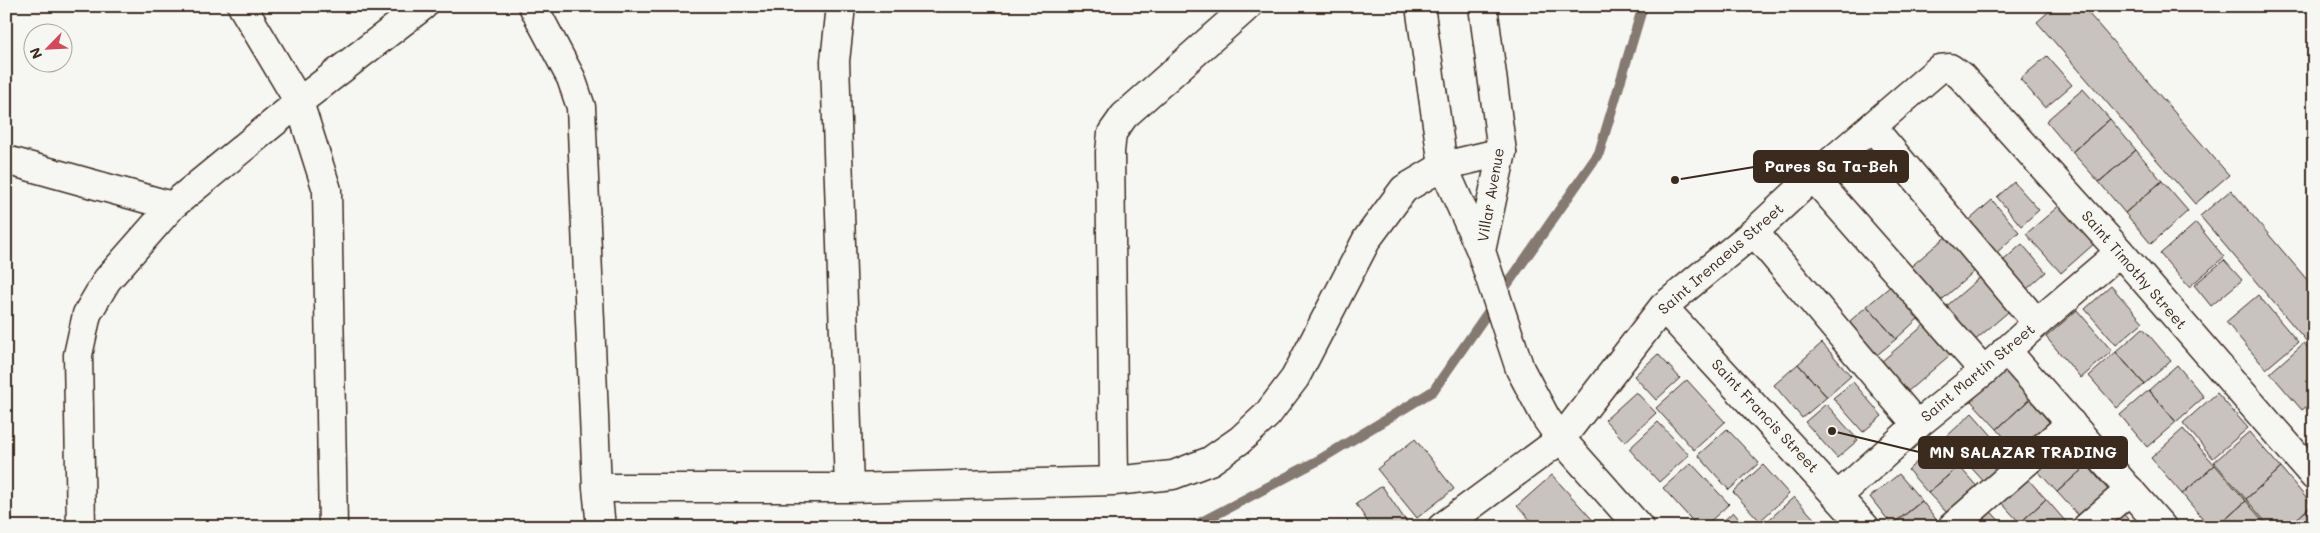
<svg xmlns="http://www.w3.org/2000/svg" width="2320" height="533" font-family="Mali,sans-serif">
<rect width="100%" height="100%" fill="#f6f6f2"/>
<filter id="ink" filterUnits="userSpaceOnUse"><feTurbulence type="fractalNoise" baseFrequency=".02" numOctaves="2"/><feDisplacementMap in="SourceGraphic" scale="10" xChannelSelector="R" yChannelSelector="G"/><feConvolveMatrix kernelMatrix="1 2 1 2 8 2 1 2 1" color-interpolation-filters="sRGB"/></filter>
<g filter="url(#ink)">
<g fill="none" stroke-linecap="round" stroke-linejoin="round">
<!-- stream -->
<path stroke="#857a71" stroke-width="10" d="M 1192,527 L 1319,460 L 1433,391 L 1599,153 L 1643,6"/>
</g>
<!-- building -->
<path fill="#c8c3be" stroke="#3b2a1e" d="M 2055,6 L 2082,6 L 2229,175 L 2195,204 L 2037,22 Z
M 2047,56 L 2072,85 L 2045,108 L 2020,79 Z
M 2083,89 L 2110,119 L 2072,152 L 2046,121 Z
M 2110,119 L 2136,150 L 2099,182 L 2072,152 Z
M 2136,150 L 2162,181 L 2125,213 L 2099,182 Z
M 2162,181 L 2188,211 L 2151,244 L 2125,213 Z
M 2014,182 L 2039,210 L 2021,226 L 1997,197 Z
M 2231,190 L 2314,288 L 2314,350 L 2200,216 Z
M 1992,200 L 2019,232 L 1994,255 L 1966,223 Z
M 2061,204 L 2095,243 L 2061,273 L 2026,234 Z
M 2196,223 L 2224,257 L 2189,287 L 2160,254 Z
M 1949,234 L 1978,268 L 1936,305 L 1907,270 Z
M 2022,244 L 2046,272 L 2019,296 L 1995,268 Z
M 2224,260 L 2242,280 L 2211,306 L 2194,285 Z
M 1985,273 L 2014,307 L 1972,343 L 1942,310 Z
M 1892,285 L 1920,317 L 1896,339 L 1867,306 Z
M 2111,286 L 2143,322 L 2116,345 L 2085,309 Z
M 2258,295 L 2298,342 L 2266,369 L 2226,322 Z
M 1867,306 L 1896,339 L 1871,360 L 1842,328 Z
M 2077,310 L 2112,351 L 2081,378 L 2046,337 Z
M 1924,325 L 1950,355 L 1907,392 L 1881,362 Z
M 2143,328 L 2171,361 L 2144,384 L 2116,352 Z
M 1822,343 L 1851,376 L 1827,397 L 1798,364 Z
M 2304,343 L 2314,355 L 2314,401 L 2302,410 L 2270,373 Z
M 2116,352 L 2144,384 L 2117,408 L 2089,376 Z
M 1658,354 L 1680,378 L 1656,400 L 1634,376 Z
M 1798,364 L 1827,397 L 1802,418 L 1774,385 Z
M 2177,365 L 2204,397 L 2176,422 L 2149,390 Z
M 2006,369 L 2031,398 L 1997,429 L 1971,401 Z
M 1687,380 L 1725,422 L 1694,450 L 1656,408 Z
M 1853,382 L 1882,416 L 1863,432 L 1833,398 Z
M 2149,390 L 2176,422 L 2147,447 L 2120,415 Z
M 1636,392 L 1656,413 L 1625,442 L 1605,420 Z
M 2217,393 L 2248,428 L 2213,458 L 2183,423 Z
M 2031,398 L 2057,426 L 2022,458 L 1997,429 Z
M 1826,404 L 1858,440 L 1837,458 L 1805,422 Z
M 1972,413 L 1993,437 L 1966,462 L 1945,438 Z
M 1658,422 L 1689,455 L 1659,482 L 1629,449 Z
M 1727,429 L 1759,463 L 1729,490 L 1698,455 Z
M 2183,429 L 2215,465 L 2182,494 L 2151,458 Z
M 2249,432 L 2281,468 L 2246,499 L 2214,462 Z
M 1993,437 L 2014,461 L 1987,485 L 1966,462 Z
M 1415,439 L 1454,489 L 1417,518 L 1377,469 Z
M 2064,440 L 2087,465 L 2057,492 L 2034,467 Z
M 1937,443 L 1959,466 L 1928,493 L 1908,470 Z
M 1691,463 L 1729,504 L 1704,527 L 1698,527 L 1663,488 Z
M 1763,465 L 1789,494 L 1760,521 L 1733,492 Z
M 2087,465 L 2109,491 L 2080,517 L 2057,492 Z
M 2215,465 L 2246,501 L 2217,527 L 2210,527 L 2182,494 Z
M 1959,466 L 1979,489 L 1950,516 L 1928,493 Z
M 2281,468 L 2312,505 L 2288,527 L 2270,527 L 2246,499 Z
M 1899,474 L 1922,501 L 1892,525 L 1870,497 Z
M 1552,475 L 1599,527 L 1537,527 L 1517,506 Z
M 2025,476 L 2046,499 L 2020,523 L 1998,499 Z
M 1382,486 L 1408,524 L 1403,527 L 1371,527 L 1356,504 Z
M 1794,497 L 1822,527 L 1763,527 L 1762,526 Z
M 2046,499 L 2066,522 L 2062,527 L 2023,527 L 2020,523 Z
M 1922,501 L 1942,527 L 1894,527 L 1892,525 Z
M 2246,501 L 2268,527 L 2217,527 Z
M 1984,504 L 2005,527 L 1959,527 Z
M 2312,505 L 2314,527 L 2288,527 Z
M 2120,510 L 2135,527 L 2101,527 Z
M 1733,512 L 1746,527 L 1717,527 Z"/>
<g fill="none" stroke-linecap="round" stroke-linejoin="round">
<!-- pedestrian casing -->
<g stroke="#3b2a1e" stroke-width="31">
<path id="pedestrian" d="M 1872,127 L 2037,323
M 1813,177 L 1984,371
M 1754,232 L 1917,425
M 1952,527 L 2071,423
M 2087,527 L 2130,490"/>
</g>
<!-- minor casing -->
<g stroke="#3b2a1e" stroke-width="31">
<path id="minor" d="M 242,6 L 299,102 L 327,190 L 333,527
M 533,6 L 571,78 L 581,107 L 597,488 L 601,527
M 841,6 L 835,61 L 849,488
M 6,160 L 172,206
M 1663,307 L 1865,527
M 2006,350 L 2162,527
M 1114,481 L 1110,152 L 1112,133 L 1124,116 L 1248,6
M 597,488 L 849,488 L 1114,481 L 1173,475 L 1210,461 L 1240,440 L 1267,415 L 1295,378 L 1367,239 L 1404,189 L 1443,166 L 1502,152
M 1838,496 L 1917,425 L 1984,371 L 2037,323 L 2120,252
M 81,527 L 78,355 L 87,314 L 107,280 L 172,206 L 299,102 L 423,6
M 1442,527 L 1561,439 L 1663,307 L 1754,232 L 1813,177 L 1939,69 L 1950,68 L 1961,76 L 2120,252 L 2314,476"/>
</g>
<!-- secondary casing -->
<g stroke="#3b2a1e" stroke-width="31">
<path id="secondary" d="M 1420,6 L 1443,166 L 1481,251 L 1520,369 L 1546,418 L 1561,439 L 1639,527
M 1481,251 L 1502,152 L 1483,6"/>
</g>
<!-- pedestrian -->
<use href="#pedestrian" stroke="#f6f6f2" stroke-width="28"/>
<!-- minor -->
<use href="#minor" stroke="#f6f6f2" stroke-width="28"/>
<!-- secondary -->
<use href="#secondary" stroke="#f6f6f2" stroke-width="28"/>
</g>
</g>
<g text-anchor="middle" stroke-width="4" stroke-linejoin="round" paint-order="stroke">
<!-- street labels -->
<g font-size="15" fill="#3b2a1e" stroke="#f6f6f2">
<text transform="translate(1491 195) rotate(-80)" y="5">Villar Avenue</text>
<text transform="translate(1721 259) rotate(-41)" y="5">Saint Irenaeus Street</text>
<text transform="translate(2134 270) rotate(49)" y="5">Saint Timothy Street</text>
<text transform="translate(1978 373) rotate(-40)" y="5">Saint Martin Street</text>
<text transform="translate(1765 416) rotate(47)" y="5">Saint Francis Street</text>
</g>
</g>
<!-- callouts -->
<path fill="none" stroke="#3b2a1e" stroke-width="2" d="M1675 180L1754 167M1832 431L1919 452"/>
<g fill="#3b2a1e" stroke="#f6f6f2" stroke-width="2">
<circle cx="1675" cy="180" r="5"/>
<circle cx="1832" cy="431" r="5"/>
</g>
<g fill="#3b2a1e" stroke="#3b2a1e" stroke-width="2">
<rect x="1754" y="151" width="154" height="31" rx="5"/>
<rect x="1919" y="437" width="208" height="31" rx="5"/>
</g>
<g font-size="16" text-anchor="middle" font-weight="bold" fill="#fff">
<text x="1831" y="172">Pares Sa Ta-Beh</text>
<text x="2023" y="458">MN SALAZAR TRADING</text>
</g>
<!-- margin -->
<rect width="2320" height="533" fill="none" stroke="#f6f6f2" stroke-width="25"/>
<rect x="12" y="12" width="2295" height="508" fill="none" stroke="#3b2a1e" stroke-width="2" filter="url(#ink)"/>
<!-- north arrow -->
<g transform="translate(48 48) rotate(246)"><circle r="24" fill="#f6f6f2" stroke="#aba49d"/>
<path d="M0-4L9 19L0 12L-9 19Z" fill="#d1495b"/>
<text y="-8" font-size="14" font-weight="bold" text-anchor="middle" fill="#3b2a1e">N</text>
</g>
</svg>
